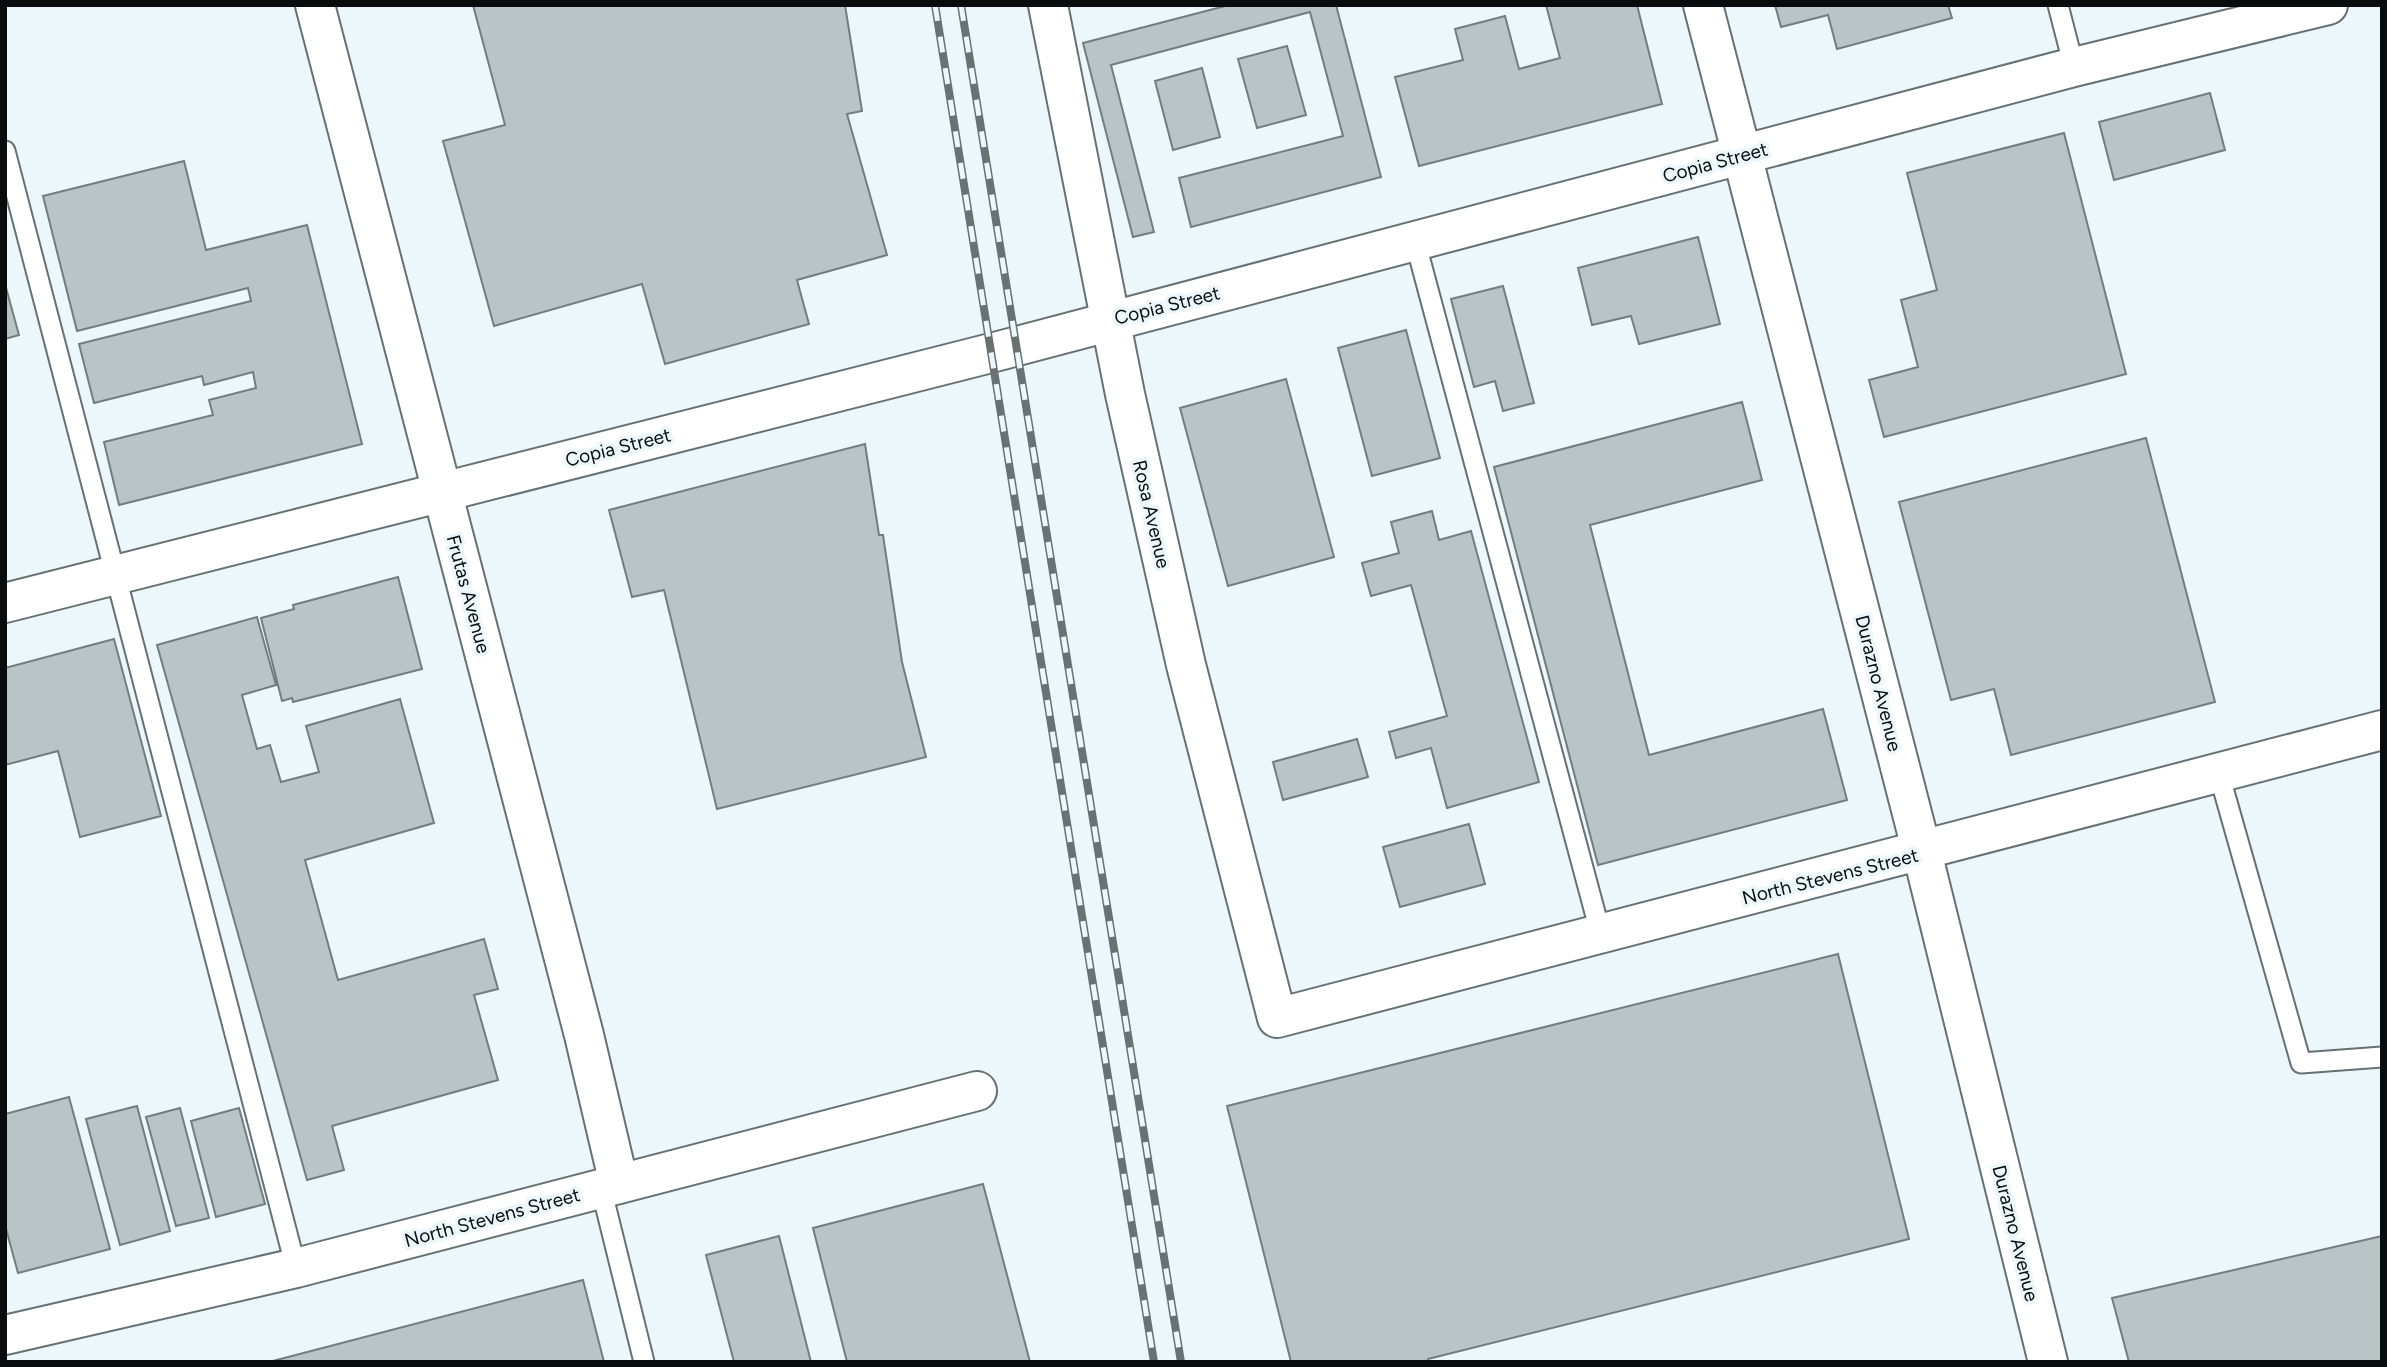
<svg xmlns="http://www.w3.org/2000/svg" width="2387" height="1367" font-family="Figtree,sans-serif">
<rect width="100%" height="100%" fill="#ebf7fa"/>
<!-- building -->
<path fill="#b9c4c7" stroke="#737d80" stroke-width="2" d="M 473,5 L 845,5 L 862,111 L 847,114 L 887,255 L 797,280 L 809,324 L 665,364 L 642,284 L 494,326 L 443,141 L 505,125 Z
M 1229,5 L 1336,5 L 1381,177 L 1191,227 L 1179,178 L 1343,136 L 1310,12 L 1111,65 L 1154,232 L 1133,237 L 1083,43 Z
M 1546,5 L 1637,5 L 1662,104 L 1419,166 L 1395,77 L 1463,60 L 1455,29 L 1505,16 L 1519,69 L 1560,58 Z
M 1775,5 L 1948,5 L 1952,18 L 1837,49 L 1828,15 L 1781,27 Z
M 1287,46 L 1306,115 L 1257,128 L 1238,59 Z
M 1202,68 L 1220,137 L 1173,150 L 1155,81 Z
M 2210,93 L 2225,150 L 2114,180 L 2099,122 Z
M 2064,133 L 2126,374 L 1884,437 L 1869,380 L 1918,367 L 1901,300 L 1937,290 L 1907,173 Z
M 184,161 L 206,250 L 307,225 L 362,444 L 119,505 L 104,442 L 213,415 L 209,400 L 256,388 L 253,372 L 204,385 L 202,376 L 94,403 L 79,344 L 251,301 L 248,288 L 77,331 L 43,196 Z
M 1698,237 L 1720,324 L 1639,344 L 1631,316 L 1592,325 L 1578,268 Z
M 5,284 L 19,335 L 5,339 Z
M 1503,286 L 1534,403 L 1503,411 L 1495,381 L 1474,387 L 1451,299 Z
M 1406,330 L 1440,458 L 1372,476 L 1338,348 Z
M 1286,379 L 1334,557 L 1228,586 L 1180,408 Z
M 1742,402 L 1762,480 L 1590,525 L 1649,755 L 1823,709 L 1847,800 L 1598,865 L 1494,467 Z
M 2146,438 L 2215,702 L 2011,755 L 1994,689 L 1951,700 L 1899,502 Z
M 865,444 L 879,535 L 883,535 L 902,662 L 926,757 L 717,809 L 664,590 L 632,597 L 609,510 Z
M 1432,511 L 1439,540 L 1471,531 L 1539,782 L 1447,808 L 1431,748 L 1396,758 L 1389,732 L 1447,716 L 1411,585 L 1371,596 L 1362,563 L 1399,553 L 1391,522 Z
M 398,577 L 422,669 L 293,702 L 292,698 L 282,701 L 261,618 L 294,609 L 293,605 Z
M 257,617 L 276,685 L 242,695 L 257,749 L 270,745 L 281,782 L 319,772 L 306,726 L 400,699 L 434,823 L 305,860 L 338,980 L 484,939 L 498,989 L 474,995 L 498,1080 L 332,1126 L 344,1170 L 307,1180 L 157,645 Z
M 114,639 L 161,816 L 80,837 L 58,751 L 5,765 L 5,668 Z
M 1357,739 L 1368,777 L 1283,800 L 1273,762 Z
M 1469,824 L 1485,884 L 1400,907 L 1383,847 Z
M 1838,954 L 1909,1239 L 1428,1359 L 1429,1362 L 1291,1362 L 1227,1106 Z
M 69,1097 L 110,1249 L 18,1273 L 5,1225 L 5,1114 Z
M 137,1106 L 170,1231 L 120,1245 L 86,1119 Z
M 180,1108 L 209,1218 L 176,1226 L 146,1117 Z
M 239,1108 L 265,1204 L 216,1217 L 191,1121 Z
M 983,1184 L 1030,1362 L 847,1362 L 813,1228 Z
M 779,1236 L 811,1362 L 734,1362 L 706,1255 Z
M 2382,1236 L 2382,1362 L 2129,1362 L 2112,1298 Z
M 583,1280 L 604,1362 L 269,1362 Z"/>
<g fill="none" stroke-linecap="round" stroke-linejoin="round">
<!-- service casing -->
<g stroke="#667173" stroke-width="23">
<path id="service" d="M 2058,5 L 2074,67
M 5,151 L 296,1268
M 1415,241 L 1601,935
M 2219,774 L 2301,1063 L 2382,1057
M 601,1188 L 644,1362"/>
</g>
<!-- minor casing -->
<g stroke="#667173" stroke-width="42">
<path id="minor" d="M 315,5 L 584,1035 L 619,1184
M 1048,5 L 1125,394 L 1186,665 L 1277,1018 L 2382,730
M 1703,5 L 1742,155
M 5,1335 L 296,1268 L 977,1091"/>
</g>
<!-- tertiary casing -->
<g stroke="#667173" stroke-width="42">
<path id="tertiary" d="M 1742,155 L 1922,852 L 2048,1362"/>
</g>
<!-- secondary casing -->
<g stroke="#667173" stroke-width="42">
<path id="secondary" d="M 5,603 L 991,353 L 2074,67 L 2328,5"/>
</g>
<!-- service -->
<use href="#service" stroke="#fff" stroke-width="19"/>
<!-- minor -->
<use href="#minor" stroke="#fff" stroke-width="38"/>
<!-- tertiary -->
<use href="#tertiary" stroke="#fff" stroke-width="38"/>
<!-- secondary -->
<use href="#secondary" stroke="#fff" stroke-width="38"/>
<!-- rail casing -->
<g stroke="#697172" stroke-width="8">
<path id="rail" d="M 935,5 L 1154,1362
M 961,5 L 1181,1362"/>
</g>
<!-- rail -->
<use href="#rail" stroke="#ebf7fa" stroke-width="5" stroke-dasharray="16" stroke-linecap="butt"/>
</g>
<g text-anchor="middle" stroke-width="7" stroke-linejoin="round" paint-order="stroke">
<!-- street labels -->
<g font-size="19" fill="#080c0d" stroke="#ebf7fa">
<text transform="translate(1715 162) rotate(-15)" y="7">Copia Street</text>
<text transform="translate(1167 305) rotate(-14)" y="7">Copia Street</text>
<text transform="translate(618 447) rotate(-14)" y="7">Copia Street</text>
<text transform="translate(1152 514) rotate(77)" y="7">Rosa Avenue</text>
<text transform="translate(469 594) rotate(75)" y="7">Frutas Avenue</text>
<text transform="translate(1879 683) rotate(76)" y="7">Durazno Avenue</text>
<text transform="translate(1830 876) rotate(-14)" y="7">North Stevens Street</text>
<text transform="translate(492 1217) rotate(-15)" y="7">North Stevens Street</text>
<text transform="translate(2016 1233) rotate(76)" y="7">Durazno Avenue</text>
</g>
</g>
<!-- border -->
<rect width="2387" height="1367" fill="none" stroke="#080c0d" stroke-width="14"/>
</svg>
